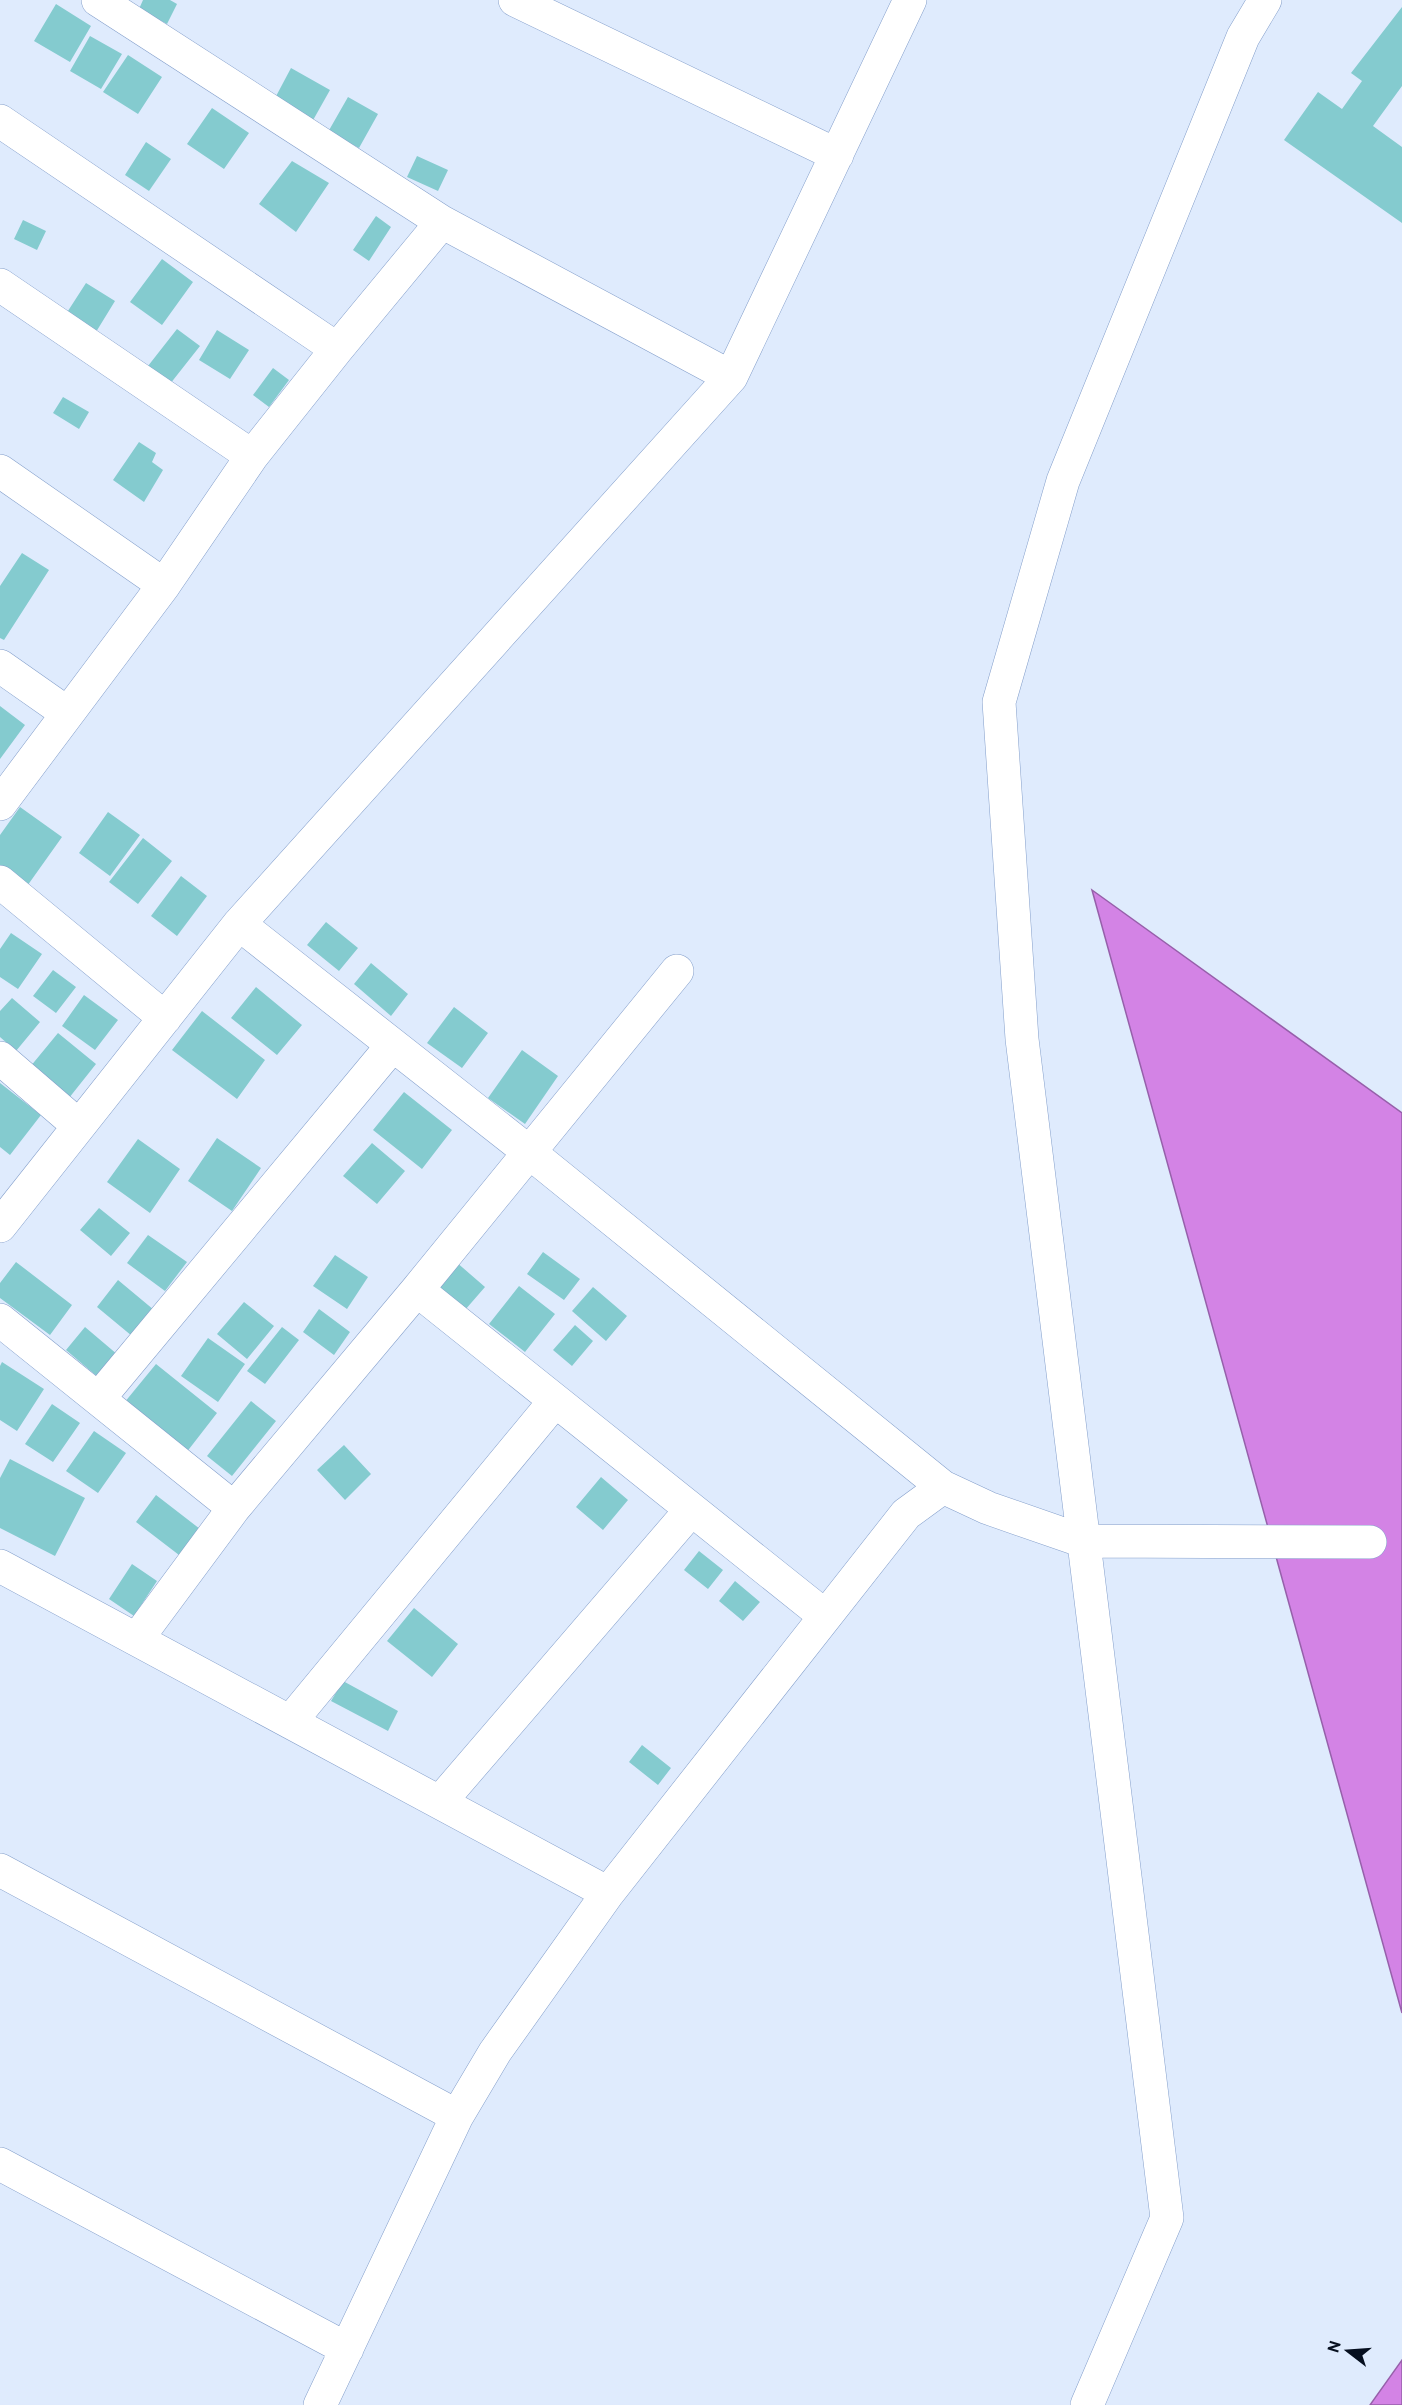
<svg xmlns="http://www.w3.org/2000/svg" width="1402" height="2405" font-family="Overpass,sans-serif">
<rect width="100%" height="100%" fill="#dfebfd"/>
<!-- water -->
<path fill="#d383e5" stroke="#9660aa" stroke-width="1.5" d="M 1092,890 L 1402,1113 L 1402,2013 Z
M 1402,2360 L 1402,2405 L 1370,2405 Z"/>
<!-- building -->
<path fill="#84cbcf" d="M 143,0 L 170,0 L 177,4 L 167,24 L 139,9 Z
M 56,4 L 91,26 L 70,62 L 34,41 Z
M 1402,7 L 1402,86 L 1373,126 L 1402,147 L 1402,223 L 1284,140 L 1318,92 L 1342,109 L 1362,81 L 1351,73 Z
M 90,36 L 122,54 L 101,89 L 70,71 Z
M 128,55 L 162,77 L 138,114 L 103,92 Z
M 291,68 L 330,90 L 312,122 L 274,100 Z
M 348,97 L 378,114 L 359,148 L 328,132 Z
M 212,108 L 249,133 L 224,169 L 187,144 Z
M 146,142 L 171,159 L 149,191 L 125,175 Z
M 417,156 L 448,170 L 438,191 L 407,177 Z
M 292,161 L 329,183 L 296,232 L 259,204 Z
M 376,216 L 391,227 L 369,261 L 353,250 Z
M 23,220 L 46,231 L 37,250 L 14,239 Z
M 162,259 L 193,282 L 162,325 L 130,302 Z
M 86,283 L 115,301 L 96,332 L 66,314 Z
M 177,329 L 200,346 L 170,384 L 148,366 Z
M 217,330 L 249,350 L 230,379 L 199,360 Z
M 273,368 L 289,380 L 269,407 L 253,395 Z
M 63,397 L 89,412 L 79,429 L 53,413 Z
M 139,442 L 156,453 L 152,462 L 163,470 L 144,502 L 113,480 Z
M 22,553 L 49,570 L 4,640 L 0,638 L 0,586 Z
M 0,706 L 25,725 L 0,759 Z
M 20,807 L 62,837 L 25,889 L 0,872 L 0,835 Z
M 108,812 L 140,835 L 110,876 L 79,853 Z
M 143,838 L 172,861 L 138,904 L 109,882 Z
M 181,876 L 207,896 L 177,936 L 151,916 Z
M 326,922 L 358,948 L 339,971 L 307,945 Z
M 11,933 L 42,954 L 18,989 L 0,977 L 0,949 Z
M 371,963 L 408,994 L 391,1016 L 354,984 Z
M 53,970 L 76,987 L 56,1013 L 33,996 Z
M 256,987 L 302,1025 L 277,1055 L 231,1018 Z
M 84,995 L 118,1020 L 95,1050 L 62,1026 Z
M 12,998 L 40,1022 L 16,1051 L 0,1037 L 0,1011 Z
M 454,1007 L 488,1033 L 462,1068 L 427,1043 Z
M 202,1011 L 265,1060 L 237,1099 L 172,1050 Z
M 58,1033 L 96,1064 L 69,1098 L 30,1067 Z
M 522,1050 L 558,1076 L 525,1124 L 488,1098 Z
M 0,1083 L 41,1115 L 10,1155 L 0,1147 Z
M 404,1092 L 452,1130 L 422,1169 L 373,1130 Z
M 217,1138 L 261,1168 L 232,1211 L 188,1181 Z
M 138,1139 L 180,1169 L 150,1213 L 107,1182 Z
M 372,1143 L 405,1171 L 377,1204 L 343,1176 Z
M 99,1208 L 130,1233 L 111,1256 L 80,1230 Z
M 148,1235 L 187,1262 L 165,1291 L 127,1263 Z
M 543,1252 L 580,1279 L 564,1300 L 527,1274 Z
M 335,1255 L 368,1277 L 347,1309 L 313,1286 Z
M 455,1261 L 485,1287 L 465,1310 L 435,1284 Z
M 16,1262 L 72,1305 L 50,1335 L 0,1298 L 0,1283 Z
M 118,1280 L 154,1310 L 132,1336 L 97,1307 Z
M 519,1286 L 555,1314 L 525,1352 L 489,1324 Z
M 593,1287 L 627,1316 L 606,1341 L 572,1311 Z
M 244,1302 L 274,1326 L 247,1359 L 217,1334 Z
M 319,1309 L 350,1332 L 334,1355 L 303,1332 Z
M 575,1325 L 593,1341 L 572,1366 L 553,1350 Z
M 85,1327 L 118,1355 L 99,1378 L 66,1350 Z
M 282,1327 L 299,1340 L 265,1384 L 247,1371 Z
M 208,1338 L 245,1364 L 218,1402 L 181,1376 Z
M 2,1362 L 44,1389 L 17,1431 L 0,1420 L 0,1366 Z
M 156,1364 L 217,1413 L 186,1453 L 124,1403 Z
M 251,1401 L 276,1421 L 232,1476 L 207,1456 Z
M 52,1404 L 80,1423 L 53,1462 L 25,1444 Z
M 94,1431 L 126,1453 L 98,1493 L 66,1471 Z
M 344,1445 L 371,1474 L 345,1500 L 317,1470 Z
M 10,1459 L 85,1498 L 55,1556 L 0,1528 L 0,1478 Z
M 601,1477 L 628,1500 L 603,1530 L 576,1507 Z
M 156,1495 L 200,1529 L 179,1555 L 136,1522 Z
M 699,1551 L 723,1570 L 708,1589 L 684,1570 Z
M 132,1564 L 157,1581 L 134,1616 L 109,1599 Z
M 735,1581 L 760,1602 L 743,1621 L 719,1601 Z
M 414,1608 L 458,1644 L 432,1677 L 387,1641 Z
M 343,1681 L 398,1711 L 388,1731 L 331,1701 Z
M 642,1745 L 671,1768 L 658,1785 L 629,1762 Z"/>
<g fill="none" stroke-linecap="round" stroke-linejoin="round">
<!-- minor casing -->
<g stroke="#849fcb" stroke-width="34">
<path id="minor" d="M 98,0 L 442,222 L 731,377
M 515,0 L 837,155
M 0,121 L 337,349
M 0,285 L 252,456
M 0,471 L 164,585 L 0,804
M 164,585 L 252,456 L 337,349 L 442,222
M 0,666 L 67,713
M 0,882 L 165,1018
M 239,924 L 529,1152 L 943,1487
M 0,1058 L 79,1126
M 0,1226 L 239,924 L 731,377 L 910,0
M 417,1290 L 825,1616
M 0,1320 L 234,1508 L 417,1290 L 677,971
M 99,1398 L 392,1046
M 0,1566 L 608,1893
M 137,1639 L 234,1508
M 290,1722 L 555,1401
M 440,1802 L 691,1510
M 0,1870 L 457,2116
M 0,2164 L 347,2349
M 320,2405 L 457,2116 L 495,2052 L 608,1893 L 906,1514 L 943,1487 L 988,1508 L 1083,1541 L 1370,1542
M 1087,2405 L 1167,2218 L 1022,1039 L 999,702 L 1063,481 L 1243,37 L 1265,0"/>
</g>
<!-- minor -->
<use href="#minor" stroke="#fff" stroke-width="33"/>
</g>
<!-- north arrow -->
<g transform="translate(1348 2351) rotate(287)" stroke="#dfebfd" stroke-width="4.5" paint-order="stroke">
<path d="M0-4.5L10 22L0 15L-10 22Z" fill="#060f1f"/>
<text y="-9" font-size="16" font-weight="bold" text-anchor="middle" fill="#060f1f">N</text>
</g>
</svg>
